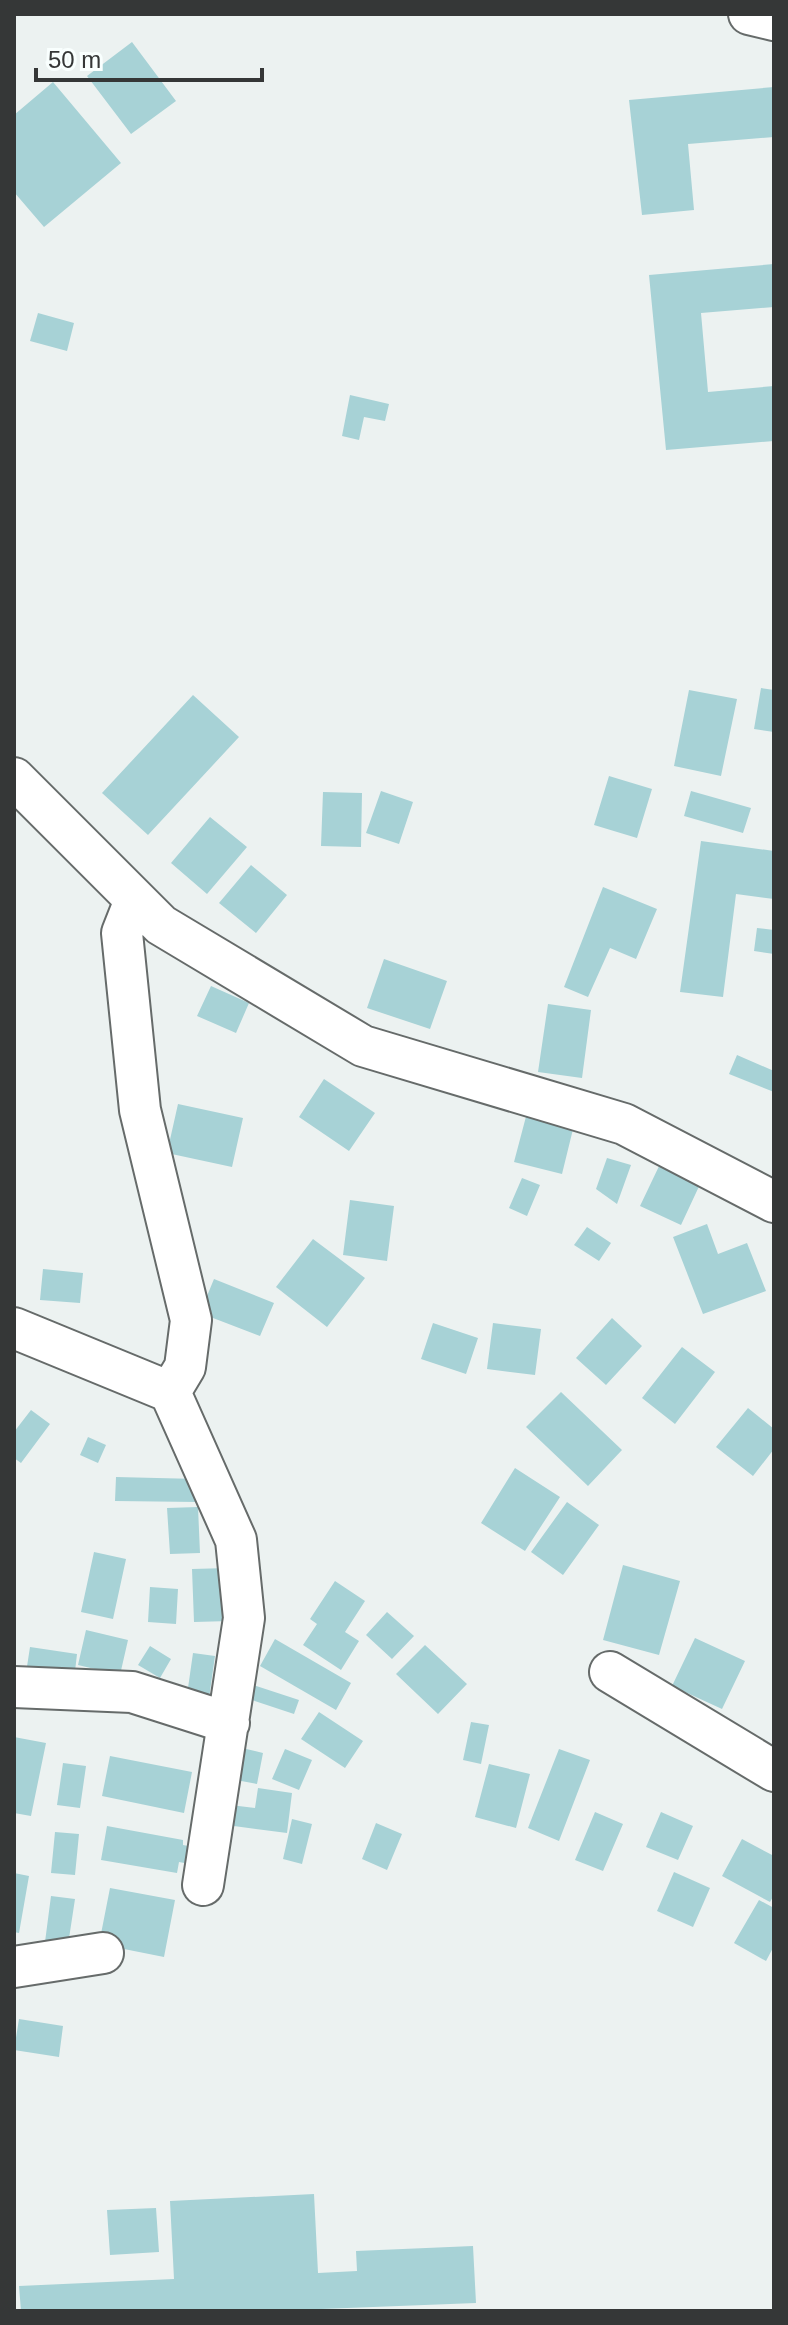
<svg xmlns="http://www.w3.org/2000/svg" width="788" height="2325" font-family="Arial,sans-serif">
<rect width="100%" height="100%" fill="#ecf2f1"/>
<!-- building -->
<path fill="#a7d2d6" d="M 132,42 L 176,101 L 131,134 L 87,76 Z
M 53,82 L 121,163 L 44,227 L 14,192 L 14,115 Z
M 774,87 L 774,137 L 688,144 L 694,210 L 642,215 L 629,100 Z
M 774,264 L 774,307 L 701,313 L 708,392 L 774,386 L 774,441 L 666,450 L 649,275 Z
M 38,313 L 74,323 L 67,351 L 30,341 Z
M 350,395 L 389,404 L 385,421 L 364,417 L 359,440 L 342,436 Z
M 761,688 L 774,690 L 774,732 L 754,729 Z
M 689,690 L 737,699 L 721,776 L 674,766 Z
M 193,695 L 239,737 L 148,835 L 102,793 Z
M 609,776 L 652,789 L 637,838 L 594,825 Z
M 381,791 L 413,802 L 399,844 L 366,833 Z
M 691,791 L 751,808 L 743,833 L 684,816 Z
M 323,792 L 362,793 L 361,847 L 321,846 Z
M 210,817 L 247,847 L 207,894 L 171,863 Z
M 701,841 L 774,851 L 774,899 L 736,894 L 723,997 L 680,992 Z
M 251,865 L 287,895 L 256,933 L 219,903 Z
M 603,887 L 657,909 L 636,959 L 610,948 L 588,997 L 564,987 Z
M 757,928 L 774,930 L 774,954 L 754,951 Z
M 384,959 L 447,981 L 430,1029 L 367,1008 Z
M 211,986 L 249,1003 L 236,1033 L 197,1016 Z
M 548,1004 L 591,1010 L 582,1078 L 538,1072 Z
M 737,1055 L 774,1071 L 774,1092 L 729,1074 Z
M 324,1079 L 375,1113 L 349,1151 L 299,1117 Z
M 178,1104 L 243,1118 L 232,1167 L 167,1153 Z
M 528,1109 L 575,1121 L 562,1174 L 514,1162 Z
M 607,1158 L 631,1165 L 617,1204 L 596,1189 Z
M 661,1162 L 702,1180 L 681,1225 L 640,1206 Z
M 522,1178 L 540,1185 L 527,1216 L 509,1208 Z
M 350,1200 L 394,1206 L 387,1261 L 343,1255 Z
M 707,1224 L 718,1254 L 747,1243 L 766,1291 L 703,1314 L 673,1237 Z
M 587,1227 L 611,1243 L 599,1261 L 574,1245 Z
M 313,1239 L 365,1278 L 327,1327 L 276,1287 Z
M 43,1269 L 83,1273 L 80,1303 L 40,1300 Z
M 214,1279 L 274,1303 L 260,1336 L 200,1313 Z
M 612,1318 L 642,1346 L 606,1385 L 576,1358 Z
M 433,1323 L 478,1338 L 466,1374 L 421,1359 Z
M 493,1323 L 541,1329 L 535,1375 L 487,1369 Z
M 682,1347 L 715,1372 L 675,1424 L 642,1398 Z
M 561,1392 L 622,1450 L 588,1486 L 526,1427 Z
M 748,1408 L 774,1429 L 774,1449 L 753,1476 L 716,1447 Z
M 31,1410 L 50,1424 L 21,1463 L 14,1458 L 14,1432 Z
M 88,1437 L 106,1445 L 98,1463 L 80,1455 Z
M 515,1468 L 560,1497 L 525,1551 L 481,1523 Z
M 116,1477 L 198,1479 L 197,1502 L 115,1501 Z
M 567,1502 L 599,1525 L 563,1575 L 531,1552 Z
M 198,1507 L 200,1553 L 170,1554 L 167,1508 Z
M 94,1552 L 126,1559 L 113,1619 L 81,1612 Z
M 623,1565 L 680,1581 L 659,1655 L 603,1640 Z
M 228,1568 L 230,1621 L 194,1622 L 192,1569 Z
M 335,1581 L 365,1601 L 345,1632 L 359,1641 L 341,1670 L 303,1645 L 317,1624 L 310,1619 Z
M 150,1587 L 178,1589 L 176,1624 L 148,1622 Z
M 387,1612 L 414,1636 L 392,1659 L 366,1635 Z
M 86,1630 L 128,1640 L 120,1675 L 78,1665 Z
M 695,1638 L 745,1661 L 722,1709 L 672,1686 Z
M 275,1639 L 351,1683 L 336,1710 L 260,1666 Z
M 425,1645 L 467,1684 L 438,1714 L 396,1674 Z
M 150,1646 L 171,1659 L 160,1678 L 138,1665 Z
M 30,1647 L 77,1654 L 74,1680 L 26,1673 Z
M 193,1653 L 215,1656 L 209,1698 L 187,1695 Z
M 253,1685 L 299,1700 L 294,1714 L 249,1699 Z
M 319,1712 L 363,1741 L 345,1768 L 301,1739 Z
M 471,1722 L 489,1725 L 481,1764 L 463,1760 Z
M 14,1737 L 46,1743 L 31,1816 L 14,1813 Z
M 242,1748 L 263,1753 L 257,1784 L 236,1780 Z
M 285,1749 L 312,1760 L 299,1790 L 272,1779 Z
M 559,1749 L 590,1760 L 559,1841 L 528,1828 Z
M 110,1756 L 192,1772 L 184,1813 L 102,1796 Z
M 63,1763 L 86,1766 L 80,1808 L 57,1805 Z
M 489,1764 L 530,1774 L 516,1828 L 475,1817 Z
M 258,1788 L 292,1793 L 287,1833 L 219,1824 L 222,1804 L 255,1808 Z
M 595,1812 L 623,1824 L 603,1871 L 575,1860 Z
M 661,1812 L 693,1826 L 678,1860 L 646,1847 Z
M 292,1819 L 312,1824 L 302,1864 L 283,1859 Z
M 376,1823 L 402,1834 L 387,1870 L 362,1859 Z
M 107,1826 L 183,1840 L 183,1845 L 199,1848 L 195,1865 L 179,1862 L 177,1873 L 101,1860 Z
M 55,1832 L 79,1834 L 75,1875 L 51,1873 Z
M 742,1839 L 774,1856 L 774,1895 L 770,1902 L 722,1876 Z
M 674,1872 L 710,1888 L 693,1927 L 657,1911 Z
M 14,1873 L 29,1876 L 19,1933 L 14,1932 Z
M 110,1888 L 175,1900 L 164,1957 L 99,1944 Z
M 51,1896 L 75,1899 L 68,1945 L 45,1942 Z
M 759,1900 L 774,1908 L 774,1946 L 766,1961 L 734,1943 Z
M 19,2019 L 63,2026 L 59,2057 L 14,2050 Z
M 314,2194 L 318,2273 L 357,2271 L 356,2251 L 473,2246 L 476,2303 L 270,2311 L 21,2311 L 19,2286 L 174,2279 L 170,2201 Z
M 156,2208 L 159,2252 L 110,2255 L 107,2210 Z"/>
<g fill="none" stroke-linecap="round" stroke-linejoin="round">
<!-- minor casing -->
<g stroke="#666b6a" stroke-width="44">
<path id="minor" d="M 749,14 L 774,20
M 14,778 L 161,925 L 363,1046 L 624,1124 L 774,1202
M 135,900 L 122,933 L 140,1110 L 191,1320 L 185,1367 L 170,1392
M 14,1328 L 170,1392 L 236,1540 L 244,1618 L 203,1885
M 610,1672 L 774,1771
M 14,1687 L 132,1692 L 229,1723
M 14,1967 L 103,1953"/>
</g>
<!-- minor -->
<use href="#minor" stroke="#fff" stroke-width="40"/>
</g>
<!-- border -->
<rect width="788" height="2325" fill="none" stroke="#353737" stroke-width="32"/>
<!-- scale -->
<path d="M36 68v12h226v-12" fill="none" stroke="#353737" stroke-width="4"/>
<text x="48" y="68" font-size="24" fill="#353737" stroke="#f9fffe" stroke-width="6" paint-order="stroke">50 m</text>
</svg>
